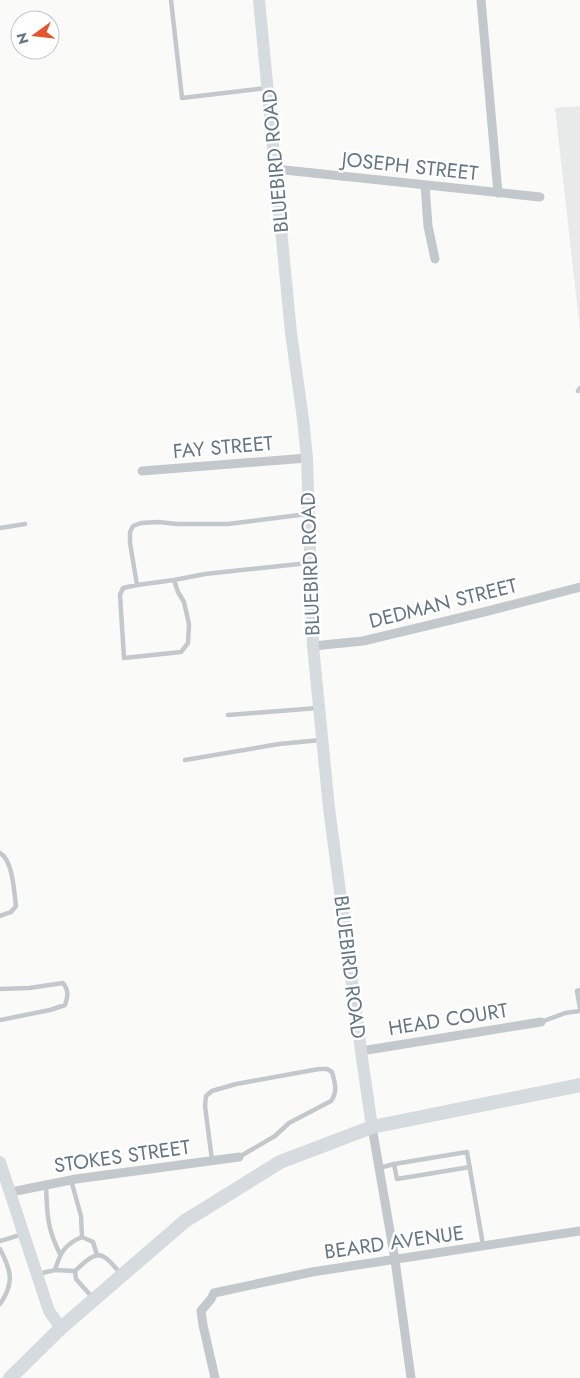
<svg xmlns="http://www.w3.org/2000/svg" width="580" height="1378" font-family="Jost,sans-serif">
<rect width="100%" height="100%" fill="#fafaf8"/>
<!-- built -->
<path fill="#e8e9e9" d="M 580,106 L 580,330 L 555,108 Z"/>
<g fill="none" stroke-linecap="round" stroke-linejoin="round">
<!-- lane -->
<path stroke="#c3c8cc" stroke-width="4.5" d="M 171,0 L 182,98 L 267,88
M 578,391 L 580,388
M 0,528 L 25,524
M 174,580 L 178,592 L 184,602 L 189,624 L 188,643 L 181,652 L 124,658 L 120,595 L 123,588 L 137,585 L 174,580 L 205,574 L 309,563
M 137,585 L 130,543 L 130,532 L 133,526 L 141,523 L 158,522 L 177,524 L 228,524 L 307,514
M 228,715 L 318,708
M 185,760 L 279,744 L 321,740
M 0,853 C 13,860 14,892 16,906 L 11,912 L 0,916
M 0,989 L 29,988 L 63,983 C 69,991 68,996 65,1005 L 50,1010 L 0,1020
M 580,990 L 577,991 L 580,1008
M 541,1022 L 565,1013 L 580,1011
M 212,1160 L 205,1106 L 206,1096 L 212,1091 L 236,1084 L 319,1069 L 327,1069 L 332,1072 C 335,1083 338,1091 331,1101 L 289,1123 L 275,1136 L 239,1157
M 394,1164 L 397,1179 L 470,1167
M 379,1168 L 394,1164 L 467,1152 L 483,1245
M 71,1180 L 81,1216 L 82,1237
M 46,1185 C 47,1214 47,1228 60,1254
M 0,1241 L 23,1234
M 0,1249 C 11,1270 15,1283 0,1304
M 55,1270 C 60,1253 65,1244 82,1237 L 93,1242 L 97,1255
M 38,1274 L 55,1270 L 75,1271
M 92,1297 L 76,1279 L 75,1271 C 99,1248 101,1251 121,1274"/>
<!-- street -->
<path stroke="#c3c8cc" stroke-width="9" d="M 481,0 L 498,193
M 275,169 L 540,197
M 425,185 L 428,226 L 435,259
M 142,471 L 307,458
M 313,646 L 363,641 L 488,611 L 580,587
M 361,1051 L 541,1022
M 372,1127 L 395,1260 L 411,1378
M 11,1192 L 76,1179 L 239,1157
M 215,1378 L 203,1325 L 201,1311 L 211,1299 L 214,1293 L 312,1272 L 580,1231"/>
<!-- secondary -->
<path stroke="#d6dbdf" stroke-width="12" d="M 259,0 L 291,333 L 303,419 L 307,458 L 313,646 L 329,808 L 361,1051 L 372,1127
M 0,1162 L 49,1311 L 61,1328"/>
<!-- primary -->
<path stroke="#d6dbdf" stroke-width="14" d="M 10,1378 L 61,1328 L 185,1221 L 280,1162 L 372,1127 L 580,1085"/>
</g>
<g text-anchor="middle" stroke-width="5" stroke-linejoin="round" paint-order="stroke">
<!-- street labels -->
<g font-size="20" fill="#657683" stroke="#fff">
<text transform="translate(275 161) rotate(-95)" y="7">BLUEBIRD ROAD</text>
<text transform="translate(410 166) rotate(6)" y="7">JOSEPH STREET</text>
<text transform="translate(223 447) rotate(-5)" y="7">FAY STREET</text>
<text transform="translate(310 564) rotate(-92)" y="7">BLUEBIRD ROAD</text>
<text transform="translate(443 603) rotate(-14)" y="7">DEDMAN STREET</text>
<text transform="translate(350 967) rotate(83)" y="7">BLUEBIRD ROAD</text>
<text transform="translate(448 1019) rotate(-9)" y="7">HEAD COURT</text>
<text transform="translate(122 1156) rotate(-8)" y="7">STOKES STREET</text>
<text transform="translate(394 1242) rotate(-8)" y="7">BEARD AVENUE</text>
</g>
</g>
<!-- north arrow -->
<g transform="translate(35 35) rotate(255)"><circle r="24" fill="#ffffff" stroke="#c1c8cd"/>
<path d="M0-4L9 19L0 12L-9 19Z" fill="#e4572e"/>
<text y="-8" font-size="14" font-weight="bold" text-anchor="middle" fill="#657683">N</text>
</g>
</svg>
